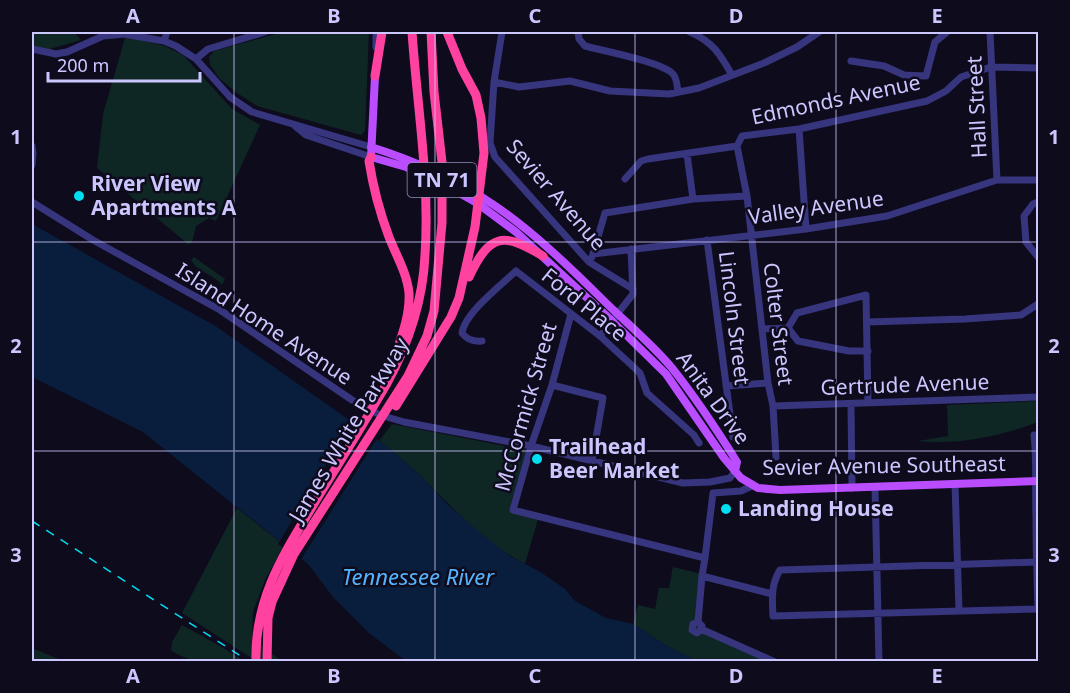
<svg xmlns="http://www.w3.org/2000/svg" width="1070" height="693" font-family="'Noto Sans',sans-serif">
<rect width="100%" height="100%" fill="#0e0b1d"/>
<!-- green -->
<path fill="#0e2725" d="M 32,32 L 74,32 L 81,40 L 46,50 L 32,45 Z
M 283,32 L 369,32 L 365,131 L 361,135 L 257,106 L 237,93 L 220,79 L 210,65 L 209,57 L 214,51 Z
M 125,38 L 137,39 L 165,46 L 183,55 L 232,109 L 260,125 L 216,221 L 209,218 L 196,226 L 192,243 L 188,244 L 97,168 L 103,114 Z
M 194,257 L 225,279 L 222,285 C 214,274 197,272 191,260 Z
M 1038,401 L 1038,422 C 1001,436 959,445 918,441 L 948,436 L 947,405 Z
M 392,424 L 526,450 L 511,505 L 511,511 L 538,519 L 525,564 C 467,534 431,478 379,441 Z
M 237,508 L 284,545 L 265,580 L 253,612 L 252,640 L 282,661 L 256,661 L 182,613 Z
M 673,567 L 698,573 L 702,576 L 698,622 L 702,626 L 775,661 L 697,661 L 669,647 L 633,624 L 638,605 L 655,609 L 659,588 L 669,588 Z
M 182,625 L 220,646 L 244,661 C 218,662 193,666 171,650 L 172,642 Z
M 32,648 L 34,649 L 64,661 L 32,661 Z"/>
<!-- water -->
<path fill="#091e3d" d="M 32,224 L 217,327 L 389,448 L 421,476 L 446,503 L 483,535 L 510,556 L 542,573 L 565,589 L 575,601 L 606,618 L 633,624 L 669,647 L 697,661 L 406,661 L 369,633 L 333,597 L 308,564 L 143,432 L 32,377 Z"/>
<!-- pier -->
<path fill="#0e0b1d" d="M 353,419 L 378,437 L 300,561 L 278,544 Z"/>
<g fill="none" stroke-linecap="round" stroke-linejoin="round">
<!-- minor -->
<path stroke="#36357d" stroke-width="7" d="M 502,32 L 494,82 L 490,143 L 495,157 L 589,262 L 633,289
M 578,32 L 579,39 L 585,46 C 604,51 662,62 673,74 C 677,78 677,86 678,92
M 690,32 C 713,42 720,54 732,75
M 990,32 L 997,180
M 164,41 L 167,32
M 376,47 L 376,32
M 32,49 L 56,54 L 67,52 L 103,36 L 124,34 L 164,41 L 176,46 L 196,59 L 230,97 L 252,112 L 371,147
M 196,59 L 208,49 L 265,32
M 851,61 L 884,66 L 904,75 L 926,76 L 935,42 L 947,32
M 494,82 L 519,87 L 570,81 L 610,91 L 669,94 L 699,88 L 764,63 L 797,47 L 819,32
M 295,126 L 306,135 L 371,157
M 799,129 L 806,229
M 32,146 L 33,153 L 32,165
M 737,146 L 747,196 L 768,383 L 773,406 L 776,457
M 687,154 L 693,199
M 625,179 L 641,161 L 648,159 L 737,146 L 742,136 L 799,129 L 927,101 L 946,91 L 961,77 L 991,67 L 1038,68
M 32,202 L 93,240 L 220,310 L 352,400 L 380,415 L 404,422 L 531,446 L 683,483 L 710,482 L 730,478 L 735,471
M 1038,202 L 1033,204 L 1024,216 L 1026,242 L 1038,257
M 707,240 L 733,437
M 593,254 L 806,229 L 887,216 L 997,180 L 1038,180
M 592,257 L 605,213 L 693,199 L 747,196
M 571,314 L 552,385 L 531,446 L 513,510 L 705,558 L 702,576 L 772,594
M 867,322 L 965,319 L 1021,315 L 1038,304
M 788,328 L 797,313 L 866,295 L 868,403
M 788,328 L 798,341 L 849,351 L 868,351
M 762,329 L 788,328
M 600,336 L 633,294 L 631,249
M 482,341 C 473,342 467,340 462,333 C 465,313 501,285 516,271 L 600,336 L 640,373 L 647,393 L 694,435 L 699,443
M 552,385 L 603,398 L 592,461
M 726,386 L 768,383
M 851,404 L 852,488
M 773,406 L 1038,397
M 1034,435 C 1037,463 1035,491 1036,519 C 1036,549 1037,579 1038,609 L 773,616 C 772,599 771,584 780,570 C 866,568 951,564 1037,562 L 1038,562
M 955,484 L 959,610
M 875,487 L 879,662
M 705,558 L 713,493 L 741,491 L 752,486
M 702,576 L 698,622 L 702,626 L 701,629 L 775,662
M 698,622 L 693,624 L 692,630 L 697,633 L 701,629"/>
<!-- major -->
<path stroke="#b94dff" stroke-width="8" d="M 375,76 L 371,157 L 406,167 L 435,179 L 477,203 L 516,232 L 612,321 L 666,374 L 724,458 L 741,478 L 758,488 L 780,490 L 1038,481
M 371,147 C 474,179 526,224 601,298 C 624,321 651,343 672,368 C 696,398 717,430 737,462 L 735,471"/>
<!-- highway -->
<path stroke="#ff41a0" stroke-width="9" d="M 375,76 L 382,32
M 371,157 L 369,161 C 373,187 380,213 389,237 C 396,255 407,273 409,293 C 410,315 402,336 395,356
M 469,277 C 490,233 503,232 543,256
M 396,406 L 451,317 L 459,298 L 475,227 L 484,153 L 481,118 L 476,95 L 462,69 L 447,32
M 256,662 C 254,594 288,548 321,492 C 343,457 365,421 386,385 C 408,345 423,301 425,255 C 430,181 417,105 412,32
M 267,662 L 268,618 L 272,602 L 294,554 L 408,376 L 427,336 L 434,311 L 442,223 L 442,162 L 434,92 L 431,32"/>
<!-- rail -->
<path stroke="#00def1" stroke-width="1.5" stroke-dasharray="9 8" stroke-linecap="butt" d="M 32,521 L 250,662"/>
</g>
<!-- grid -->
<path fill="none" stroke="#ccc6ff" stroke-width="1.5" stroke-opacity="0.55" d="M 234,32 L 234,662M 435,32 L 435,662M 635,32 L 635,662M 836,32 L 836,662M 32,242 L 1038,242M 32,451 L 1038,451"/>
<!-- markers -->
<g fill="#00def1" stroke="#0e0b1d" stroke-width="2">
<circle cx="79" cy="196" r="6"/>
<circle cx="537" cy="459" r="6"/>
<circle cx="726" cy="509" r="6"/>
</g>
<g text-anchor="middle" stroke-width="5" stroke-linejoin="round" paint-order="stroke">
<!-- shield labels -->
<rect fill="#0e0b1d" stroke="#938ebb" stroke-width="1.5" x="407.5" y="163" width="69" height="34" rx="4.5"/>
<g font-size="20" font-weight="bold" fill="#ccc6ff">
<text x="442" y="187">TN 71</text>
</g>
<!-- street labels -->
<g font-size="21" fill="#ccc6ff" stroke="#0e0b1d">
<text transform="translate(836 100) rotate(-12)" y="7">Edmonds Avenue</text>
<text transform="translate(977 107) rotate(-93)" y="7">Hall Street</text>
<text transform="translate(556 195) rotate(49)" y="7">Sevier Avenue</text>
<text transform="translate(816 208) rotate(-8)" y="7">Valley Avenue</text>
<text transform="translate(584 305) rotate(39)" y="7">Ford Place</text>
<text transform="translate(734 318) rotate(83)" y="7">Lincoln Street</text>
<text transform="translate(264 324) rotate(33)" y="7">Island Home Avenue</text>
<text transform="translate(778 324) rotate(83)" y="7">Colter Street</text>
<text transform="translate(905 385) rotate(-2)" y="7">Gertrude Avenue</text>
<text transform="translate(713 398) rotate(54)" y="7">Anita Drive</text>
<text transform="translate(526 407) rotate(-74)" y="7">McCormick Street</text>
<text transform="translate(349 430) rotate(-59)" y="7">James White Parkway</text>
<text transform="translate(884 466) rotate(-1)" y="7">Sevier Avenue Southeast</text>
</g>
<!-- poi labels -->
<g font-size="21" font-weight="bold" fill="#ccc6ff" stroke="#0e0b1d" text-anchor="start">
<text x="91" y="191">River View<tspan x="91" dy="24">Apartments A</tspan></text>
<text x="549" y="454">Trailhead<tspan x="549" dy="24">Beer Market</tspan></text>
<text x="738" y="516">Landing House</text>
</g>
<!-- water labels -->
<g font-size="22" font-style="italic" fill="#54b4ff" stroke="#0e0b1d">
<text x="418" y="585">Tennessee River</text>
</g>
</g>
<!-- border -->
<rect width="1070" height="693" fill="none" stroke="#0e0b1d" stroke-width="66"/>
<!-- scale -->
<path d="M48 72v9h152v-9" fill="none" stroke="#ccc6ff" stroke-width="3"/>
<text x="57" y="72" font-size="18" fill="#ccc6ff" stroke="#0e0b1d" stroke-width="4.5" paint-order="stroke">200 m</text>
<rect x="33" y="33" width="1004" height="627" fill="none" stroke="#ccc6ff" stroke-width="2"/>
<g font-size="20" text-anchor="middle" font-weight="bold" fill="#ccc6ff">
<text x="133" y="23">A</text>
<text x="334" y="23">B</text>
<text x="535" y="23">C</text>
<text x="736" y="23">D</text>
<text x="937" y="23">E</text>
<text x="16" y="144">1</text>
<text x="1054" y="144">1</text>
<text x="16" y="353">2</text>
<text x="1054" y="353">2</text>
<text x="16" y="562">3</text>
<text x="1054" y="562">3</text>
<text x="133" y="683">A</text>
<text x="334" y="683">B</text>
<text x="535" y="683">C</text>
<text x="736" y="683">D</text>
<text x="937" y="683">E</text>
</g>
</svg>
